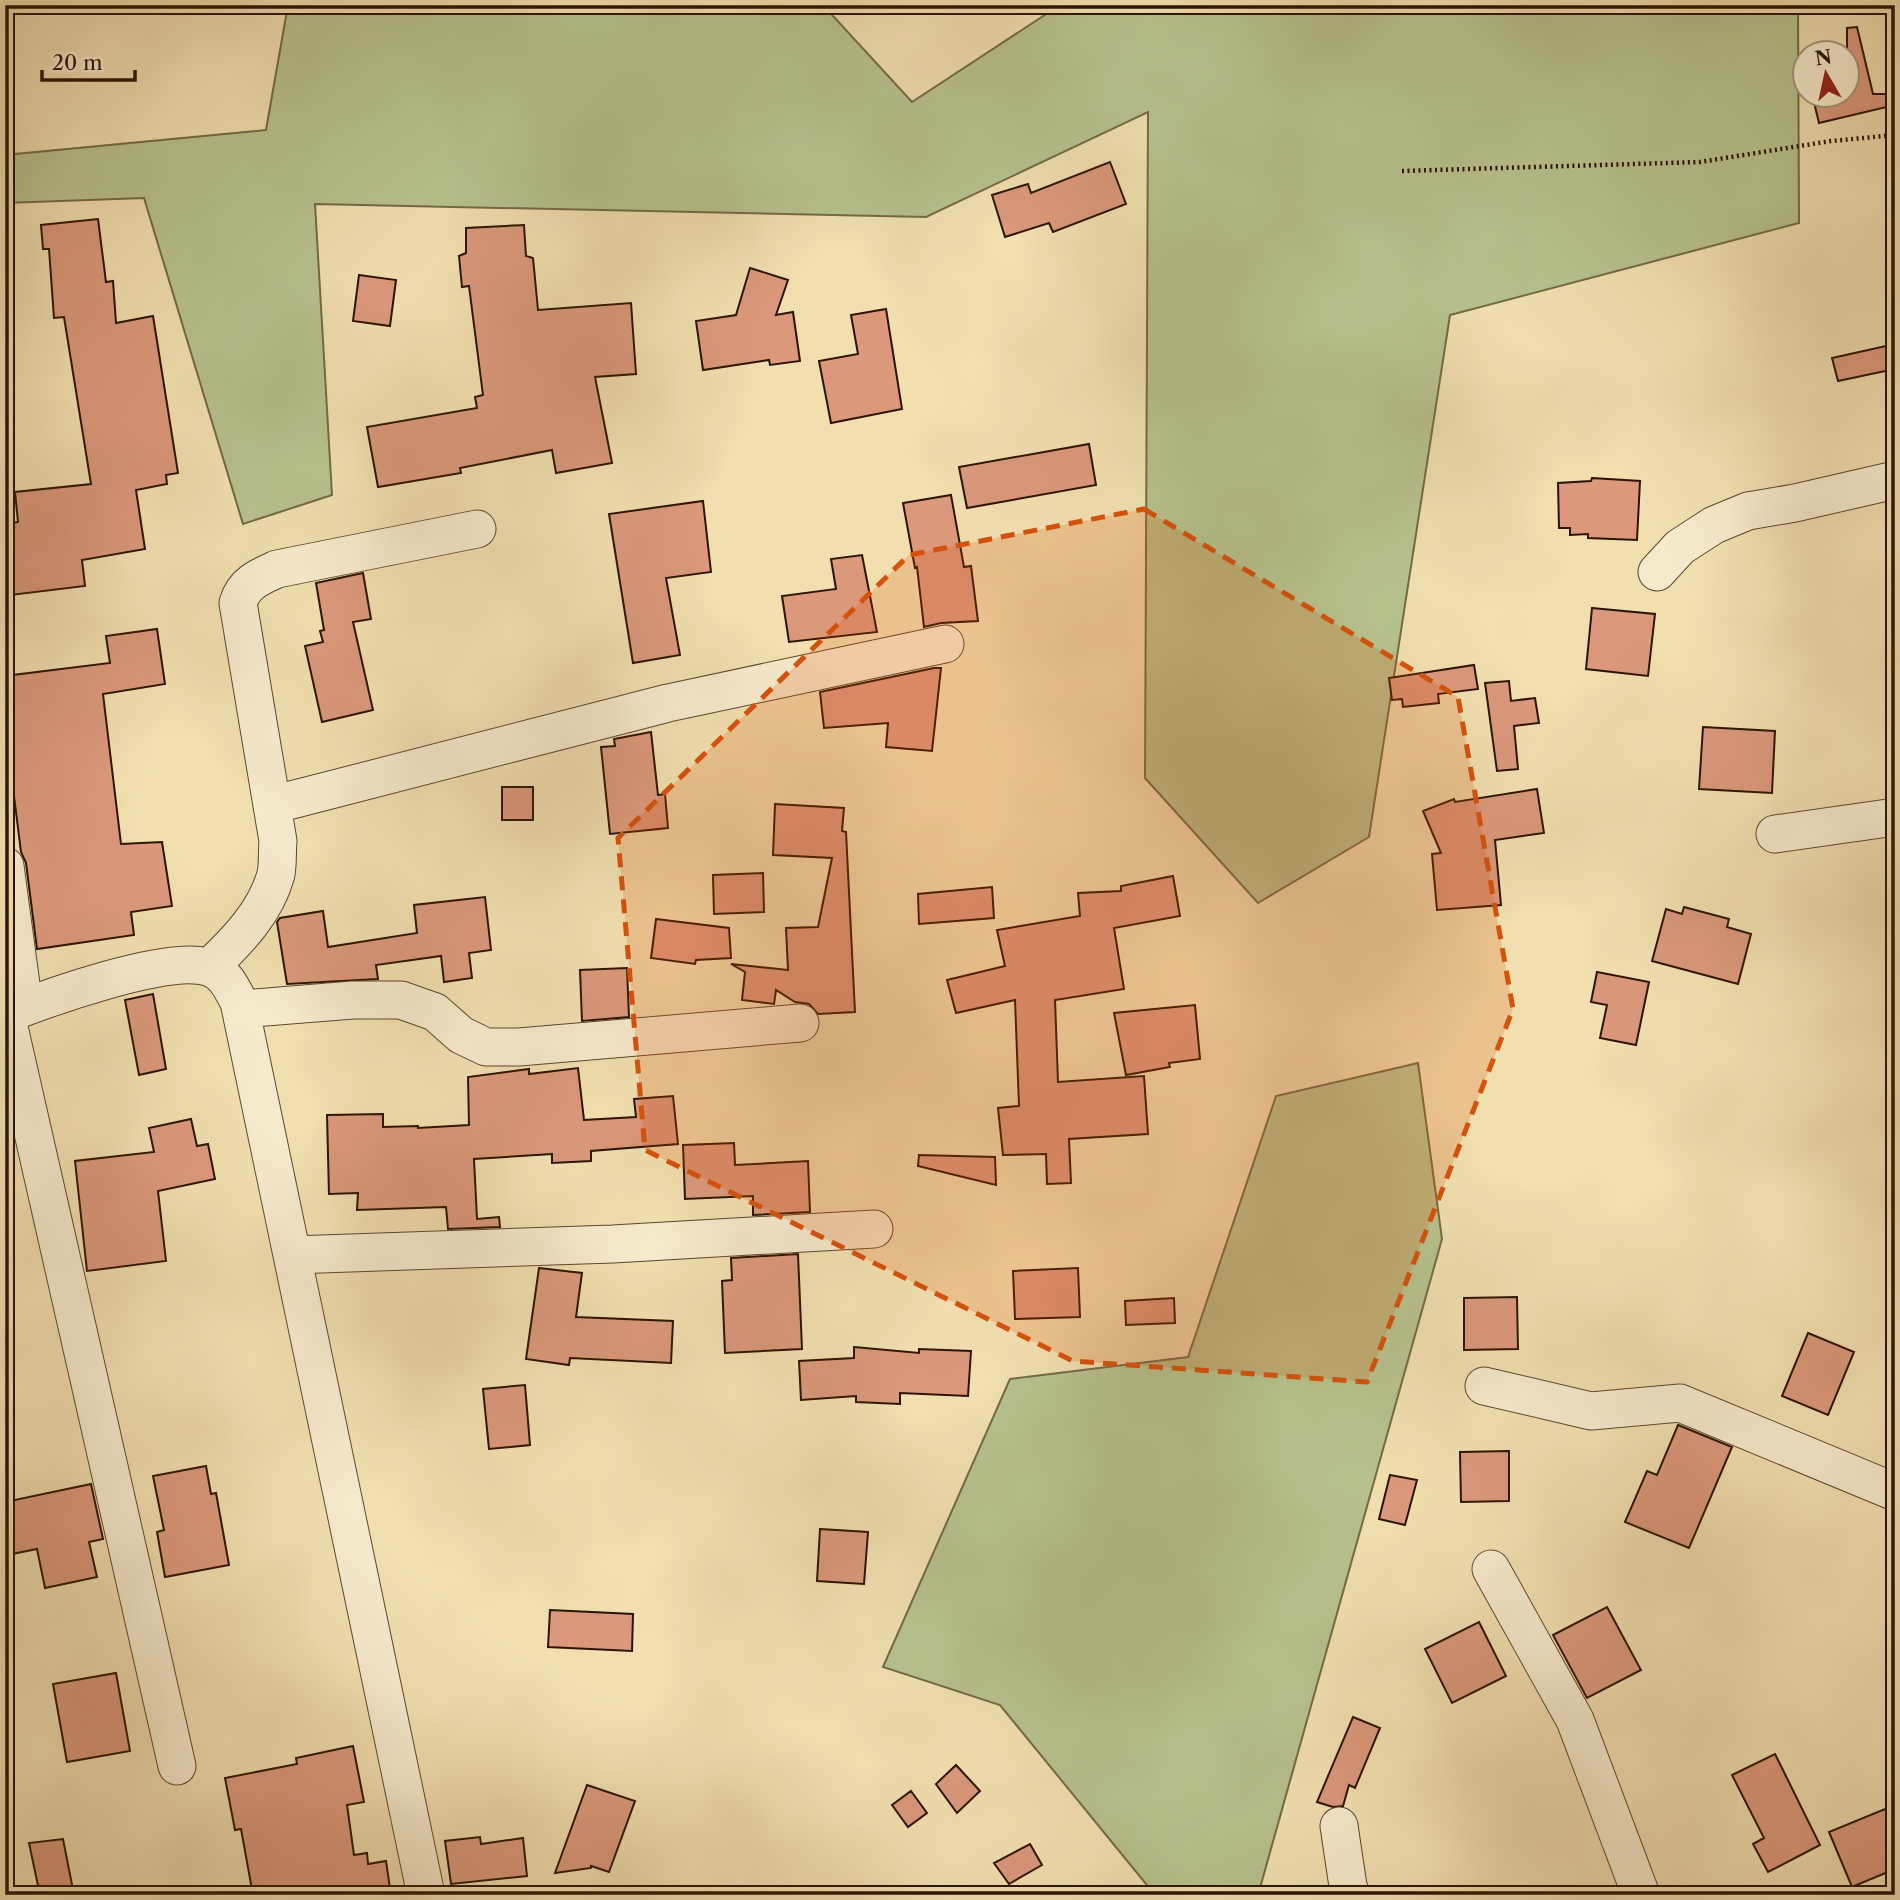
<svg xmlns="http://www.w3.org/2000/svg" width="1900" height="1900" font-family="'Libre Caslon Text',serif">
<rect width="100%" height="100%" fill="#f1dfb0"/>
<filter id="stains"><feTurbulence type="fractalNoise" baseFrequency=".00286" numOctaves="4"/><feColorMatrix values="0 0 0 0 .2 0 0 0 0 .09 0 0 0 0 .02 0 0 0 .5 -.17"/></filter>
<radialGradient id="worn" r=".72"><stop offset=".6" stop-color="#630" stop-opacity="0"/><stop offset="1" stop-color="#630" stop-opacity=".3"/></radialGradient>
<!-- green -->
<path fill="#b7c28d" stroke="#726b46" stroke-width="2" d="M 288,5 L 823,5 L 912,102 L 1060,5 L 1798,5 L 1799,223 L 1450,315 L 1369,837 L 1258,903 L 1145,778 L 1148,112 L 926,217 L 315,204 L 332,495 L 243,524 L 144,198 L 5,203 L 5,155 L 266,130 Z
M 1418,1063 L 1442,1239 L 1258,1895 L 1155,1895 L 1000,1705 L 883,1667 L 1010,1379 L 1188,1357 L 1276,1096 Z"/>
<!-- building -->
<path fill="#db987b" stroke="#2c1400" stroke-width="2" d="M 1857,27 L 1873,94 L 1895,94 L 1895,105 L 1819,123 L 1812,94 L 1847,94 L 1847,28 Z
M 1110,162 L 1126,204 L 1053,232 L 1049,223 L 1005,237 L 992,195 L 1028,184 L 1031,193 Z
M 98,219 L 106,282 L 113,281 L 116,323 L 153,316 L 178,473 L 166,475 L 167,484 L 136,490 L 145,549 L 82,560 L 85,586 L 11,595 L 6,554 L 9,554 L 6,524 L 18,522 L 15,492 L 91,484 L 64,317 L 54,318 L 49,249 L 43,249 L 41,225 Z
M 524,225 L 526,256 L 533,258 L 538,310 L 631,303 L 636,374 L 595,377 L 612,463 L 556,473 L 552,450 L 460,468 L 461,473 L 378,487 L 367,427 L 477,408 L 475,397 L 483,395 L 469,286 L 462,287 L 459,256 L 466,253 L 466,228 Z
M 750,268 L 788,280 L 776,315 L 793,312 L 800,361 L 770,365 L 769,360 L 703,370 L 696,321 L 736,315 Z
M 359,275 L 396,280 L 390,326 L 353,321 Z
M 886,309 L 902,409 L 831,423 L 819,361 L 858,354 L 851,315 Z
M 1895,344 L 1895,369 L 1838,381 L 1832,358 Z
M 1089,444 L 1096,485 L 967,508 L 959,467 Z
M 1592,478 L 1640,481 L 1637,540 L 1588,538 L 1588,534 L 1570,535 L 1570,528 L 1559,528 L 1558,483 L 1591,481 Z
M 951,495 L 964,567 L 971,566 L 978,621 L 941,623 L 924,627 L 917,567 L 915,568 L 903,503 Z
M 703,501 L 711,572 L 666,578 L 680,655 L 633,663 L 609,514 Z
M 862,555 L 877,632 L 789,642 L 782,596 L 836,589 L 831,559 Z
M 363,573 L 371,619 L 353,622 L 373,710 L 322,722 L 305,646 L 323,642 L 320,631 L 324,630 L 316,583 Z
M 1592,608 L 1655,614 L 1648,676 L 1586,669 Z
M 157,629 L 165,684 L 103,694 L 121,844 L 162,842 L 172,906 L 131,912 L 134,935 L 37,949 L 26,863 L 21,852 L 5,724 L 5,676 L 110,663 L 106,636 Z
M 1474,665 L 1478,689 L 1438,694 L 1439,703 L 1403,707 L 1402,699 L 1392,700 L 1389,678 Z
M 934,668 L 941,668 L 932,751 L 886,747 L 888,723 L 824,728 L 820,692 Z
M 1509,681 L 1511,701 L 1535,698 L 1539,723 L 1514,726 L 1518,769 L 1497,771 L 1485,683 Z
M 1703,727 L 1775,731 L 1772,793 L 1699,789 Z
M 651,732 L 658,795 L 665,794 L 668,828 L 610,834 L 601,747 L 615,746 L 614,739 Z
M 502,787 L 533,787 L 533,820 L 502,820 Z
M 1537,789 L 1544,833 L 1495,840 L 1501,905 L 1437,910 L 1432,854 L 1441,853 L 1423,811 L 1454,799 L 1455,802 Z
M 775,804 L 844,808 L 842,831 L 846,832 L 855,1012 L 818,1014 L 809,1004 L 795,1002 L 776,990 L 774,1004 L 742,1000 L 745,972 L 731,964 L 788,970 L 786,928 L 818,927 L 832,858 L 773,855 Z
M 763,873 L 764,912 L 714,914 L 713,875 Z
M 1173,876 L 1180,916 L 1114,928 L 1124,989 L 1055,1000 L 1058,1082 L 1144,1076 L 1148,1134 L 1069,1139 L 1071,1183 L 1047,1184 L 1046,1154 L 1003,1155 L 998,1108 L 1019,1106 L 1015,1000 L 956,1013 L 947,980 L 1005,966 L 997,930 L 1080,916 L 1078,893 L 1121,891 L 1121,886 Z
M 992,887 L 994,918 L 919,924 L 918,894 Z
M 485,897 L 491,950 L 469,953 L 472,978 L 444,982 L 441,956 L 376,965 L 378,979 L 287,984 L 277,922 L 280,918 L 323,911 L 328,947 L 417,933 L 414,905 Z
M 1684,907 L 1729,919 L 1727,927 L 1751,934 L 1738,984 L 1652,961 L 1666,909 L 1682,914 Z
M 656,919 L 729,928 L 731,958 L 696,960 L 695,964 L 651,958 Z
M 627,968 L 629,1017 L 582,1021 L 580,970 Z
M 1597,972 L 1649,982 L 1636,1045 L 1600,1038 L 1607,1005 L 1591,1002 Z
M 153,994 L 166,1069 L 139,1075 L 125,1000 Z
M 1195,1005 L 1200,1059 L 1169,1063 L 1170,1067 L 1126,1075 L 1114,1013 Z
M 578,1068 L 584,1120 L 636,1117 L 634,1099 L 673,1096 L 678,1144 L 591,1151 L 591,1161 L 552,1163 L 552,1154 L 474,1159 L 477,1219 L 499,1217 L 500,1227 L 448,1229 L 446,1207 L 357,1210 L 358,1193 L 329,1194 L 327,1115 L 383,1114 L 383,1127 L 418,1126 L 418,1128 L 469,1125 L 468,1077 L 529,1069 L 529,1074 Z
M 191,1119 L 197,1146 L 208,1144 L 215,1179 L 158,1191 L 166,1261 L 87,1271 L 75,1161 L 154,1152 L 149,1128 Z
M 734,1143 L 735,1165 L 808,1161 L 810,1212 L 753,1215 L 753,1196 L 685,1199 L 683,1145 Z
M 919,1155 L 995,1157 L 996,1185 L 918,1166 Z
M 798,1254 L 802,1349 L 725,1353 L 722,1281 L 732,1280 L 731,1258 Z
M 539,1268 L 582,1273 L 576,1317 L 673,1321 L 671,1363 L 570,1358 L 569,1365 L 526,1359 Z
M 1078,1268 L 1080,1317 L 1015,1319 L 1013,1271 Z
M 1517,1297 L 1518,1349 L 1464,1350 L 1464,1298 Z
M 1174,1298 L 1175,1323 L 1126,1325 L 1125,1301 Z
M 1808,1333 L 1854,1352 L 1828,1415 L 1782,1396 Z
M 854,1347 L 919,1353 L 919,1349 L 971,1351 L 968,1396 L 900,1393 L 900,1404 L 856,1402 L 856,1396 L 801,1400 L 799,1361 L 854,1358 Z
M 525,1385 L 530,1445 L 489,1449 L 483,1389 Z
M 1678,1425 L 1732,1447 L 1689,1548 L 1625,1522 L 1647,1471 L 1657,1475 Z
M 1509,1451 L 1509,1501 L 1461,1502 L 1460,1452 Z
M 206,1466 L 211,1494 L 216,1493 L 229,1565 L 165,1577 L 157,1532 L 164,1530 L 153,1476 Z
M 1390,1475 L 1417,1480 L 1405,1525 L 1379,1519 Z
M 91,1484 L 103,1539 L 89,1542 L 97,1577 L 45,1588 L 37,1549 L 12,1554 L 5,1523 L 5,1502 Z
M 820,1529 L 868,1532 L 864,1584 L 817,1581 Z
M 1607,1607 L 1641,1670 L 1587,1698 L 1553,1635 Z
M 550,1610 L 633,1614 L 632,1651 L 548,1647 Z
M 1479,1622 L 1506,1676 L 1452,1703 L 1425,1649 Z
M 116,1673 L 130,1751 L 67,1762 L 53,1684 Z
M 1353,1717 L 1380,1728 L 1355,1788 L 1349,1785 L 1343,1806 L 1333,1807 L 1317,1802 Z
M 353,1746 L 364,1802 L 347,1805 L 354,1855 L 367,1853 L 368,1864 L 386,1861 L 391,1895 L 253,1895 L 241,1829 L 235,1830 L 225,1778 L 297,1764 L 296,1758 Z
M 1775,1754 L 1820,1845 L 1768,1872 L 1753,1844 L 1764,1838 L 1732,1775 Z
M 956,1765 L 980,1791 L 957,1813 L 936,1784 Z
M 587,1785 L 635,1801 L 609,1872 L 591,1866 L 591,1868 L 555,1873 Z
M 911,1791 L 927,1813 L 908,1827 L 892,1805 Z
M 1885,1809 L 1895,1834 L 1895,1869 L 1852,1887 L 1829,1832 Z
M 480,1837 L 481,1844 L 523,1838 L 527,1876 L 451,1884 L 445,1841 Z
M 63,1839 L 74,1895 L 40,1895 L 29,1843 Z
M 1030,1844 L 1042,1865 L 1009,1884 L 994,1863 Z"/>
<g fill="none" stroke-linecap="round" stroke-linejoin="round">
<!-- minor casing -->
<g stroke="#5d472c" stroke-width="39">
<path id="minor" d="M 1657,572 L 1680,547 L 1714,525 L 1748,511 L 1795,503 L 1895,480
M 272,805 L 668,703 L 945,644
M 1775,834 L 1895,817
M 5,866 L 24,1007
M 210,967 C 237,941 266,912 276,874 C 278,864 277,851 278,841 L 238,603 C 244,583 259,577 277,569 L 477,529
M 241,1009 L 353,1000 L 401,1000 L 435,1012 L 461,1035 L 486,1047 L 519,1047 L 800,1023
M 6,1014 L 177,1766
M 5,1015 C 47,998 167,955 208,967 C 225,972 232,989 239,1002 L 426,1895
M 292,1255 L 613,1244 L 874,1229
M 1484,1386 L 1591,1411 L 1680,1403 L 1895,1492
M 1491,1569 L 1575,1720 L 1641,1895
M 1339,1826 L 1348,1886 L 1351,1895"/>
</g>
<!-- path -->
<path stroke="#2c1400" stroke-width="4.5" stroke-dasharray="2 3.5" stroke-linecap="butt" d="M 1402,171 L 1700,162 L 1831,141 L 1895,135"/>
<!-- minor -->
<use href="#minor" stroke="#f6eacc" stroke-width="37"/>
</g>
<!-- marked area -->
<path fill="#d5520b" fill-opacity="0.2" stroke="#d5520b" stroke-width="5" stroke-dasharray="14 9" stroke-linejoin="round" d="M 1144,509 L 1458,697 L 1513,1009 L 1367,1382 L 1073,1361 L 645,1150 L 618,838 L 909,555 Z"/>
<!-- margin -->
<rect width="1900" height="1900" fill="none" stroke="#f1dfb0" stroke-width="28"/>
<rect x="7" y="7" width="1886" height="1886" fill="none" stroke="#2c1400" stroke-width="3.5"/>
<rect x="14" y="14" width="1872" height="1872" fill="none" stroke="#2c1400" stroke-width="2"/>
<!-- north arrow -->
<g transform="translate(1826 74) rotate(351)"><circle r="33" fill="#f6eacc" stroke="#a5947a" stroke-width="2"/>
<path d="M0-5L12 26L0 18L-12 26Z" fill="#8f2418"/>
<text y="-10" font-size="19" font-weight="bold" text-anchor="middle" fill="#2c1400">N</text>
</g>
<!-- scale -->
<path d="M42 70v10h93v-10" fill="none" stroke="#2c1400" stroke-width="3.5"/>
<text x="52" y="70" font-size="21" fill="#2c1400" stroke="#f6eacc" stroke-width="5" paint-order="stroke">20 m</text>
<rect width="100%" height="100%" filter="url(#stains)"/>
<rect width="100%" height="100%" fill="url(#worn)"/>
</svg>
